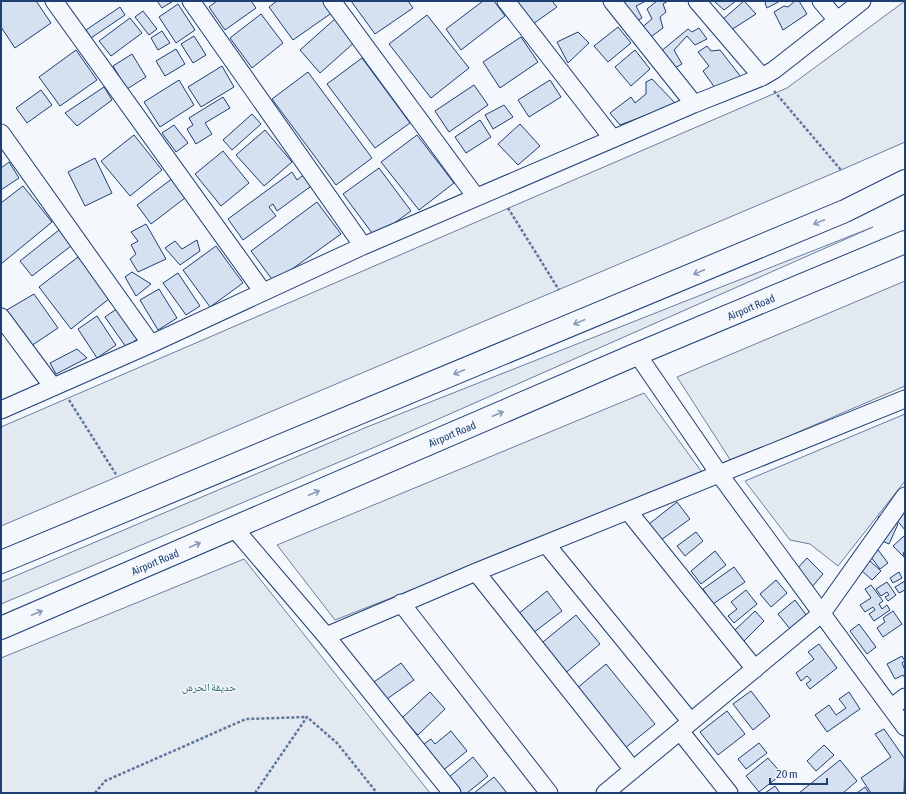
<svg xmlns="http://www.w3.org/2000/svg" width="906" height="794" font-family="'Asap Condensed','Noto Naskh Arabic',sans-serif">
<rect width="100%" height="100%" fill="#f4f7fb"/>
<!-- green -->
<path fill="#e3e9f0" stroke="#687fa3" d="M 905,1 L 905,142 L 841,170 L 1,526 L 1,427 L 787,88 Z
M 873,227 L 375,447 L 1,604 L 1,582 L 367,427 Z
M 905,281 L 905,386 L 731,461 L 677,377 Z
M 644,393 L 704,475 L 335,620 L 277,545 Z
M 905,414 L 905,481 L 838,566 L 810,544 L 790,540 L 745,481 Z
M 244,559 L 430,793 L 1,793 L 1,658 Z"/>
<!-- building -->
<path fill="#d5e0f0" stroke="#1d3f73" d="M 1,1 L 36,1 L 51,23 L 15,48 L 1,27 Z
M 157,1 L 173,1 L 162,8 Z
M 217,1 L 251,1 L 256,8 L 225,30 L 209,7 Z
M 277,1 L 325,1 L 333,12 L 293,40 L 269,7 Z
M 351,1 L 408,1 L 413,8 L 375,34 Z
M 483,1 L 494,1 L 505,16 L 461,50 L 446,29 Z
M 514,1 L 552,1 L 557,7 L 530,26 Z
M 626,1 L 646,1 L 636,6 L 642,18 L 635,22 L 624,2 Z
M 657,1 L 668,1 L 663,4 L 666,12 L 660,17 L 663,28 L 648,39 L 640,29 L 652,19 L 647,9 Z
M 714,1 L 736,1 L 724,10 Z
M 744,1 L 756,14 L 731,30 L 722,20 Z
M 767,1 L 780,1 L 767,8 L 765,3 Z
M 795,1 L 799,1 L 807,14 L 783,30 L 774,12 L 784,6 L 788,7 Z
M 178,4 L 195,30 L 176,43 L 159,17 Z
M 120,7 L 125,15 L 91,38 L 86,30 Z
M 143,11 L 157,29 L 149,35 L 135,17 Z
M 261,14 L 283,43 L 252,68 L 230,38 Z
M 427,15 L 469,68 L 431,98 L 389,44 Z
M 130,18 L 142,33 L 111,56 L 99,41 Z
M 336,18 L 356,41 L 320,73 L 300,50 Z
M 618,27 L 631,43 L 608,62 L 594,46 Z
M 699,28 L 707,39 L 695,45 L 687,36 L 674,50 L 682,64 L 673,69 L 660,52 L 688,29 L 692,32 Z
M 162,31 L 170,43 L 158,50 L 151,38 Z
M 578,32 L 589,43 L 568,63 L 557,42 Z
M 194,36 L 206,55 L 193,63 L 181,44 Z
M 521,37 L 538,62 L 500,88 L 483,62 Z
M 707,46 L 711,51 L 720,50 L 741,77 L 715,88 L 703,71 L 709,66 L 698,52 Z
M 176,49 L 185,64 L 165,76 L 156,61 Z
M 76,50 L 97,80 L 60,106 L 39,77 Z
M 635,50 L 650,69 L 631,86 L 615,67 Z
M 132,54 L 146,77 L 127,89 L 113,66 Z
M 362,58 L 410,123 L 375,148 L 327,84 Z
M 222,66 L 234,87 L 201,107 L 188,87 Z
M 308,72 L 372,158 L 336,185 L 272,99 Z
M 652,79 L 676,104 L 620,125 L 610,113 L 631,97 L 635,103 L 646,94 L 646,82 Z
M 179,80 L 194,105 L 160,127 L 144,102 Z
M 550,80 L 561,97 L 529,117 L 518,100 Z
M 474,85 L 488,105 L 449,132 L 435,111 Z
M 104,87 L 112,100 L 77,126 L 65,113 Z
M 41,90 L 52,105 L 27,123 L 16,108 Z
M 223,97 L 230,108 L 205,123 L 212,134 L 196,144 L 187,129 L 193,125 L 189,118 Z
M 504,105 L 513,117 L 493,129 L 485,115 Z
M 252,114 L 261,124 L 232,150 L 223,140 Z
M 480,120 L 491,137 L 466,153 L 455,137 Z
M 520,124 L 540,146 L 518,165 L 498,144 Z
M 174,125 L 188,143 L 176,152 L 162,133 Z
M 265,130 L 292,162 L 264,186 L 236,155 Z
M 134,135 L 162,170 L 130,196 L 101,161 Z
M 417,135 L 454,183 L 419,210 L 381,162 Z
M 223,151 L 249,183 L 221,206 L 195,174 Z
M 95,158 L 112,193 L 85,206 L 68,172 Z
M 9,162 L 19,178 L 1,190 L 1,168 Z
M 379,168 L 411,211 L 375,237 L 343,194 Z
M 292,172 L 297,180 L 306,173 L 314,184 L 277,211 L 273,204 L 269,207 L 276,216 L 243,240 L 228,219 Z
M 173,178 L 185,198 L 151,224 L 137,205 Z
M 23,186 L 52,222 L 1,264 L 1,203 Z
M 317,202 L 341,234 L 274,282 L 251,251 Z
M 146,224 L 166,259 L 138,272 L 130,259 L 136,254 L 131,245 L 138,241 L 131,232 Z
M 59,230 L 71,246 L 32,276 L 20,261 Z
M 197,240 L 200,251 L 180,265 L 165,248 L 175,241 L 182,249 Z
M 216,246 L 243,283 L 210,307 L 183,270 Z
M 78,257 L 110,298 L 71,329 L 39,287 Z
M 132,272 L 151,284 L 136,296 L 125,277 Z
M 178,273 L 200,306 L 186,315 L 163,283 Z
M 159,289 L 177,318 L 158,330 L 140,300 Z
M 34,294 L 58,328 L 31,346 L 5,311 Z
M 118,308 L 139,338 L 126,347 L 105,317 Z
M 97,316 L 116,345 L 97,358 L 78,329 Z
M 77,349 L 87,358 L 56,374 L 50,363 Z
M 905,500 L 905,530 L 890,512 Z
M 677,502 L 690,519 L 661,540 L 649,524 Z
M 879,516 L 898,524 L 889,544 L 871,536 Z
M 696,532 L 703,541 L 685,556 L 677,546 Z
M 904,536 L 905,537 L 905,552 L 903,553 L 905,558 L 893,546 Z
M 869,538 L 888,563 L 880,569 L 861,544 Z
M 715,551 L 726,565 L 701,584 L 691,571 Z
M 860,552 L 881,571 L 872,580 L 851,561 Z
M 807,558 L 823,574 L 811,588 L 794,572 Z
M 734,567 L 745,582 L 713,604 L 703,589 Z
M 899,572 L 902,578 L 893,583 L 890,578 Z
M 776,580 L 787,593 L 771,607 L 760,594 Z
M 905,581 L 905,590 L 899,593 L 895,587 Z
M 887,582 L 896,595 L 888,601 L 885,597 L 889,595 L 887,592 L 881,596 L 876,589 Z
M 871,585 L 883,601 L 879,604 L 882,609 L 887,605 L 890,610 L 874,621 L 869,614 L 875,610 L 873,607 L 865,612 L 860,605 L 871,598 L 865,589 Z
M 746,590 L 757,604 L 734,623 L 728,616 L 737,609 L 731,602 Z
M 547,591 L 562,611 L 533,633 L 518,614 Z
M 795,600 L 807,616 L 790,629 L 778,614 Z
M 755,611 L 764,621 L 744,641 L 734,631 Z
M 893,611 L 902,624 L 883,637 L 877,628 L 885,622 L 883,618 Z
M 576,615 L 600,644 L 563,675 L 538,646 Z
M 859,624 L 876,647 L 867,654 L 850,631 Z
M 819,644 L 837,668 L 810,689 L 806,684 L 811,680 L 807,676 L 801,681 L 796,673 L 814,659 L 808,652 Z
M 902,656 L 905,661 L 902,663 L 905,670 L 905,678 L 903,675 L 895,679 L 887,664 Z
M 401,663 L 414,680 L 384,701 L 371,684 Z
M 606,664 L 655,724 L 625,748 L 576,689 Z
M 751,691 L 770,716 L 753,730 L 733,704 Z
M 430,692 L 445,709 L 418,735 L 402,718 Z
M 849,692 L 860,709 L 827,732 L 815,715 L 829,705 L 836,715 L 846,708 L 839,699 Z
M 727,711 L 745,734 L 718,755 L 700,732 Z
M 884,729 L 905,759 L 904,793 L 871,793 L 861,778 L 891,757 L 875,734 Z
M 451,731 L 467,751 L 441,772 L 420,747 L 431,739 L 435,744 Z
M 759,743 L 767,753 L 746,769 L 738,759 Z
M 824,745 L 834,755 L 816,771 L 807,761 Z
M 473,757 L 488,776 L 467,793 L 460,793 L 448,778 Z
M 768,758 L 782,774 L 759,792 L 746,776 Z
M 840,760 L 857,781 L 843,793 L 799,793 Z
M 494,777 L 507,793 L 474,793 Z
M 775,786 L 780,793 L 765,793 Z
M 865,787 L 869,793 L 857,793 Z"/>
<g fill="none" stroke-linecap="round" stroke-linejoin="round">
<!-- street casing -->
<g stroke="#1d3f73" stroke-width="19">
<path id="street" d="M 54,1 L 263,292
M 191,1 L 363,246
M 332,1 L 476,197
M 506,1 L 613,139
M 612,1 L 694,104
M 697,1 L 762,77
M 821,1 L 837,20
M 1,133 L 151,344
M 1,317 L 53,387
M 637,354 L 720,475 L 905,727
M 1,410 L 151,344 L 363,246 L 694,104 L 762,77 L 774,70 L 862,1
M 628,511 L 755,669
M 234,528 L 326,636 L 452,793
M 546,544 L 691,722
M 476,572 L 633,770
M 401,603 L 549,793
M 326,636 L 476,572 L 905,399
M 891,708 L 905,697
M 680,731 L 729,793
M 605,793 L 822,613 L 905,496"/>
</g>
<!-- primary casing -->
<g stroke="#1d3f73" stroke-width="24">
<path id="primary" d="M 1,562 L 845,211 L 905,181
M 1,628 L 637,354 L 905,242"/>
</g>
<!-- path -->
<path stroke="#5e769c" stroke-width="2.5" stroke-dasharray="3 2" stroke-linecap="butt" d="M 774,91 L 841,170
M 508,208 L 559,290
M 69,400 L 117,476
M 95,793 L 105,781 L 246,719 L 307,717
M 255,793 L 307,717 L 337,743 L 377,793"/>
<!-- street -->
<use href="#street" stroke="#f4f7fb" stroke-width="17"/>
<!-- primary -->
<use href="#primary" stroke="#f4f7fb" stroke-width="22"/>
</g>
<!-- one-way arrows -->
<defs><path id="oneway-shaft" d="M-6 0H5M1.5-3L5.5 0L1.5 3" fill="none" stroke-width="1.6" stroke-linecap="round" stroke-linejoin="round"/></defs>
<g stroke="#889bb7">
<use href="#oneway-shaft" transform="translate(819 222) rotate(157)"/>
<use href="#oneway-shaft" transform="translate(699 272) rotate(157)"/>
<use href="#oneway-shaft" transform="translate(579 322) rotate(157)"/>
<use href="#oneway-shaft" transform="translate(459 372) rotate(157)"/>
<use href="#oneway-shaft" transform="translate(498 414) rotate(-23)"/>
<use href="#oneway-shaft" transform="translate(314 493) rotate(-23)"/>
<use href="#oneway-shaft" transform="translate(195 545) rotate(-23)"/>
<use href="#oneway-shaft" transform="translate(37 613) rotate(-23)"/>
</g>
<g text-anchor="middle" stroke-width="3" stroke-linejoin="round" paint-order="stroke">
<!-- street labels -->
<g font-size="11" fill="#1d3f73" stroke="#f4f7fb">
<text transform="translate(751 307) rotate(-23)" y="4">Airport Road</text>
<text transform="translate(452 434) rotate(-23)" y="4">Airport Road</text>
<text transform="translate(155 562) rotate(-23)" y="4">Airport Road</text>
</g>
<!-- park labels -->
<g font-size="11" fill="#2c6c60" stroke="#f4f7fb">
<text x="209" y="691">حديقة الحرش</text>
</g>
</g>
<!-- border -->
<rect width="906" height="794" fill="none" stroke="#1d3f73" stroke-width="4"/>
<!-- scale -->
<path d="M770 778v6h57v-6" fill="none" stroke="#1d3f73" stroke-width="2"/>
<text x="776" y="778" font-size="12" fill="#1d3f73" stroke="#f4f7fb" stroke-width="3" paint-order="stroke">20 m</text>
</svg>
